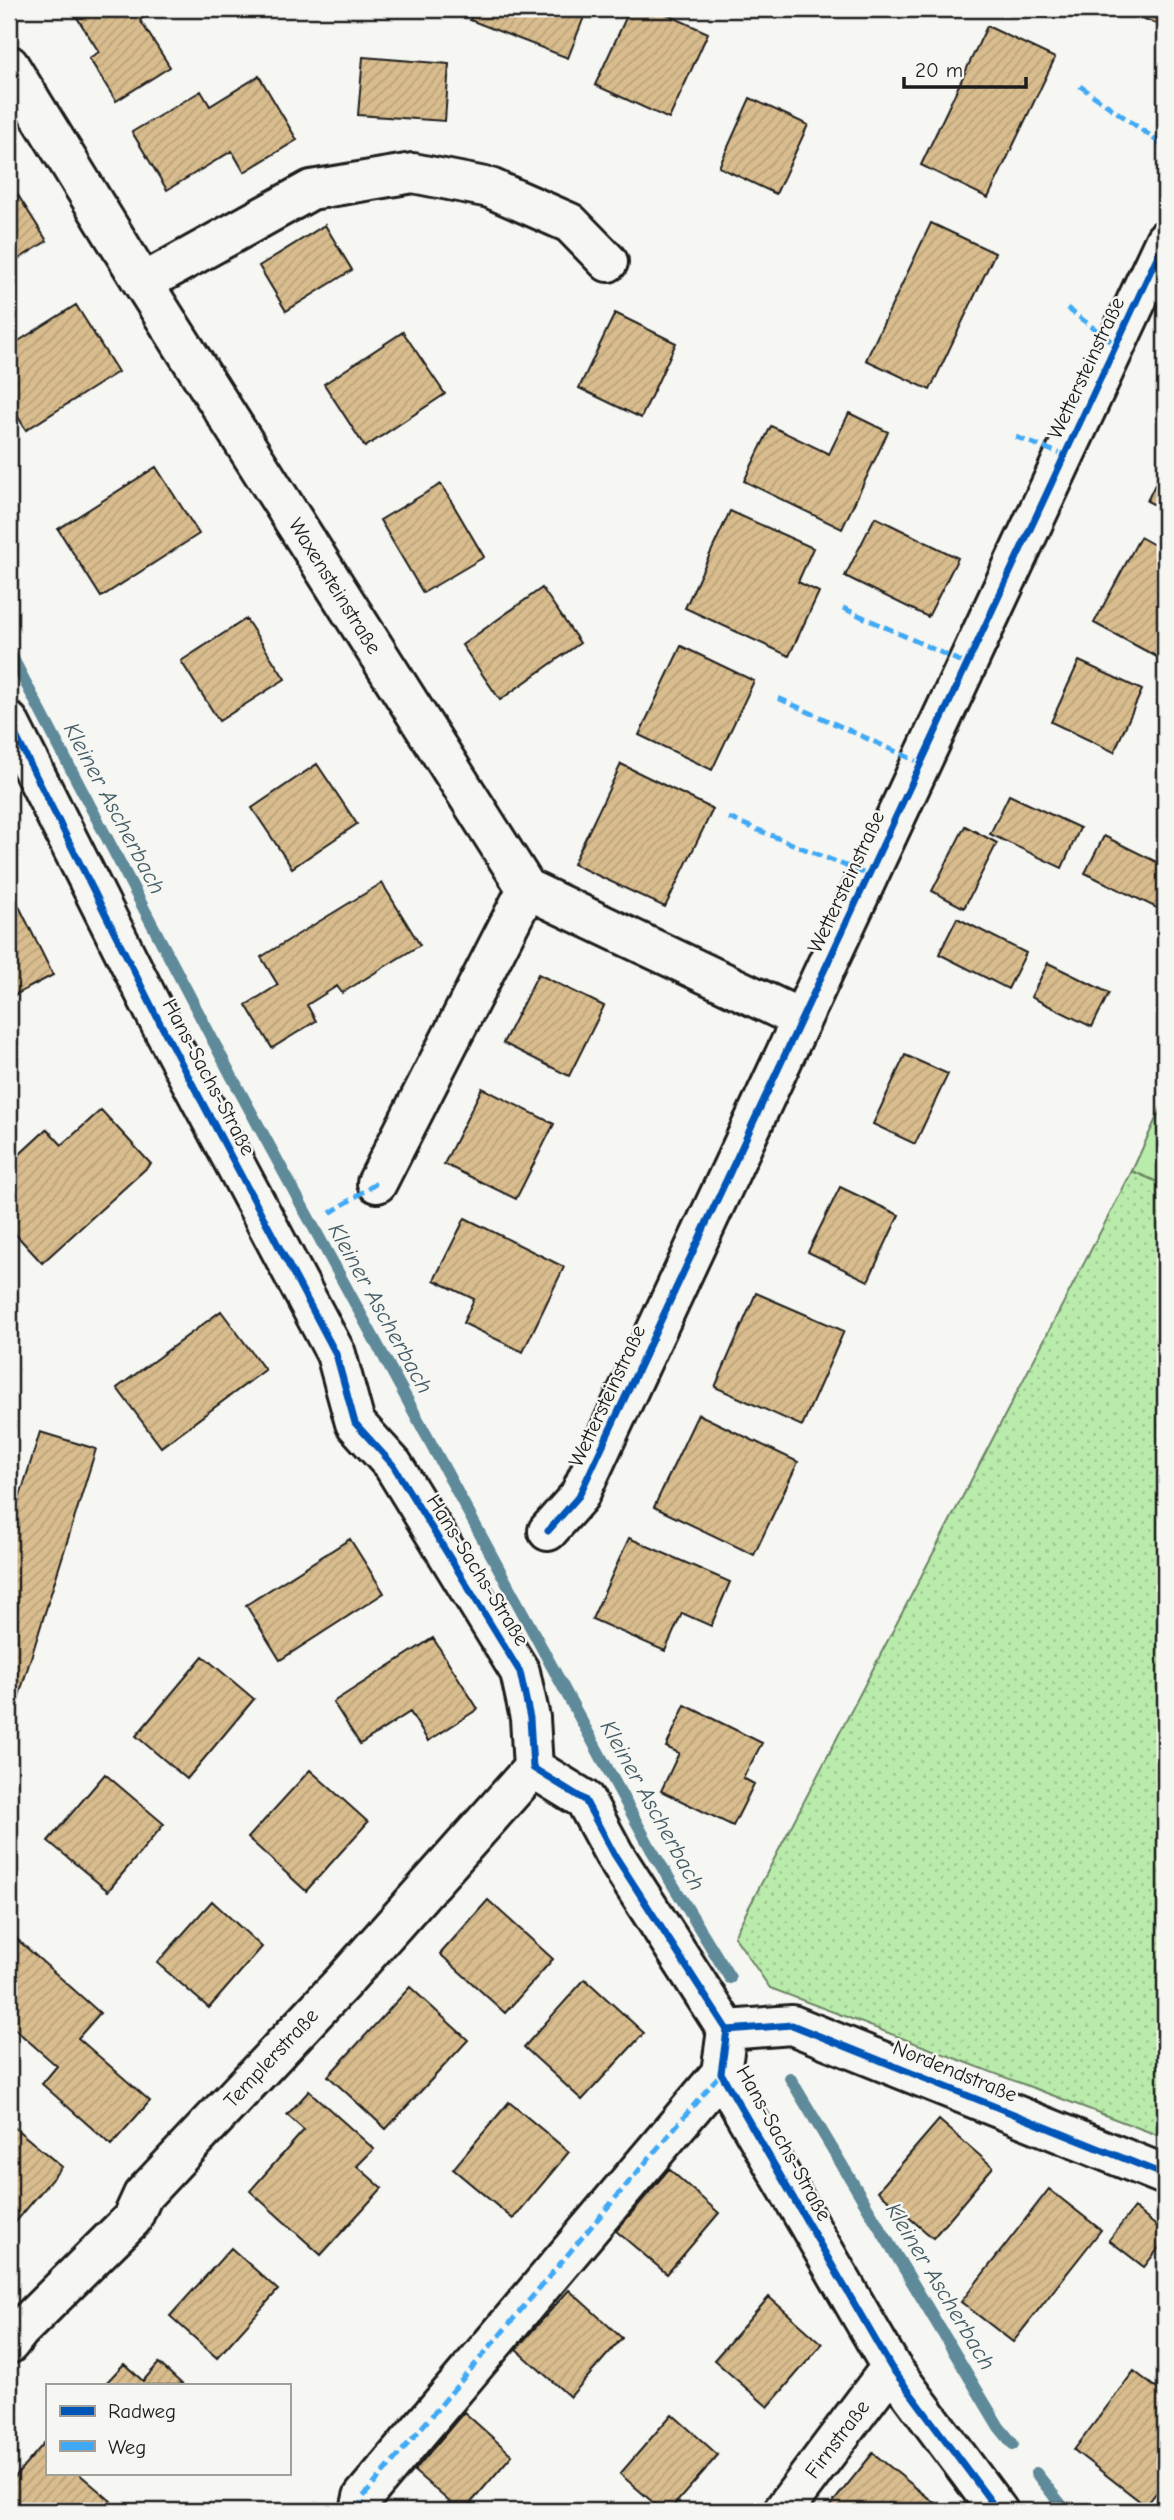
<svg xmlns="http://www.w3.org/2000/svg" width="1174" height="2520" font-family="'Comic Neue',sans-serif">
<defs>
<pattern id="grass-dots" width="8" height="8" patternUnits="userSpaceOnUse" patternTransform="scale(1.75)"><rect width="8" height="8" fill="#b9ebab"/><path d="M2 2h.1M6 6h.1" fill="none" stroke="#9ec993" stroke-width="1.8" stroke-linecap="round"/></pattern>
<pattern id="building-hatch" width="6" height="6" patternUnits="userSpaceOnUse" patternTransform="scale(1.75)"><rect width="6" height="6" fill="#d9bd8e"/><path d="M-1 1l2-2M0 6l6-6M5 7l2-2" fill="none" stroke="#baa27a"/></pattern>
</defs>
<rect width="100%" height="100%" fill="#f6f6f2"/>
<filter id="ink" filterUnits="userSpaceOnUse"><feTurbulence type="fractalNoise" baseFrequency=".0143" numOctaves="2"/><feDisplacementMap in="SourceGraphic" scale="14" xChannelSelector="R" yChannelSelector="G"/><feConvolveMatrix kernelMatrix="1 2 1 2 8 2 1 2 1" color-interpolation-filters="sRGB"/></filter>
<g filter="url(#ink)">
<!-- grass -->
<path fill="url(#grass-dots)" stroke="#6a8464" stroke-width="2" d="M 1132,1171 L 1165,1185 L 1165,2138 L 770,1988 L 734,1936 Z"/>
<!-- garden -->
<path fill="#b9ebab" stroke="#6a8464" stroke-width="2" d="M 1165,1099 L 1165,1185 L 1132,1171 Z"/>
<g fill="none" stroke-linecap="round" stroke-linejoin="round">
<!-- stream -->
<path stroke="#5f8a99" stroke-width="12" d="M 9,651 L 231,1075 L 651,1849 L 730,1978
M 790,2078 L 999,2427 L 1013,2444
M 1036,2473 L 1066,2511"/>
</g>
<!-- building -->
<path fill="url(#building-hatch)" stroke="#1c1c1c" stroke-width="2" d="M 87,9 L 148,9 L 151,13 L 140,20 L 170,67 L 116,101 L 89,58 L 99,52 L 76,16 Z
M 475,9 L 587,9 L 568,58 L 470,20 Z
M 630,9 L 655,9 L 708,33 L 669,119 L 595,85 Z
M 1119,9 L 1165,9 L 1165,27 Z
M 987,26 L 1055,58 L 988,198 L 921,165 Z
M 363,57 L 449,64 L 445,121 L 358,115 Z
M 259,76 L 297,140 L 244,172 L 232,151 L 167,190 L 132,132 L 201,91 L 210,106 Z
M 750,98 L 808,125 L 776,194 L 719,167 Z
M 9,181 L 47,241 L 9,265 Z
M 931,223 L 995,253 L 930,390 L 866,360 Z
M 325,225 L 352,270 L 286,311 L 259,266 Z
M 76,305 L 118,372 L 26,430 L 9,402 L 9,347 Z
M 615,313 L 676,343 L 641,418 L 579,388 Z
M 403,332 L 445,394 L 365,447 L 324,384 Z
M 849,413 L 888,432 L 842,529 L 744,481 L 771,426 L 829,454 Z
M 1165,464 L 1165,510 L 1147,501 Z
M 156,467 L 199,534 L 101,597 L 58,529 Z
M 441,484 L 484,557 L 423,593 L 380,520 Z
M 730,511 L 813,548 L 798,582 L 819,592 L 789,656 L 685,608 Z
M 875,517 L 958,558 L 928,617 L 845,576 Z
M 1140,537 L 1165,551 L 1165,645 L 1159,658 L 1094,623 Z
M 542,588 L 580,643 L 500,700 L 462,645 Z
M 246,619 L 285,679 L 219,721 L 181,661 Z
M 681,646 L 754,681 L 712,770 L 639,735 Z
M 1079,661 L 1142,690 L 1114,752 L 1051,722 Z
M 317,764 L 357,824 L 292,868 L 252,808 Z
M 621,764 L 713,809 L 665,907 L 573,864 Z
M 1009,795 L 1080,828 L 1062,868 L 990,834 Z
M 965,826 L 997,843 L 964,908 L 932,891 Z
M 1104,836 L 1165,866 L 1165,912 L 1085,873 Z
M 382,883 L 420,945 L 342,993 L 337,986 L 307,1005 L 316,1021 L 272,1048 L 246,1005 L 278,985 L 261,957 Z
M 12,892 L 53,975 L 9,998 L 9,894 Z
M 957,918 L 1026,953 L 1008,989 L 939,954 Z
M 1048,963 L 1109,993 L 1092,1027 L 1031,997 Z
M 538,974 L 604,1006 L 569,1076 L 503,1043 Z
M 905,1055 L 948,1074 L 915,1144 L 873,1124 Z
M 482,1088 L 554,1124 L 516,1199 L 444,1164 Z
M 101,1110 L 151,1164 L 42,1263 L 9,1227 L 9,1164 L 47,1129 L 62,1145 Z
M 840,1187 L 899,1215 L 868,1281 L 808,1252 Z
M 465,1218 L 564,1267 L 523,1352 L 463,1323 L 474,1299 L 434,1280 Z
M 756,1293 L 844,1331 L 802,1426 L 715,1387 Z
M 221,1311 L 265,1370 L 161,1447 L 117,1388 Z
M 698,1414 L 798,1462 L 754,1555 L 654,1507 Z
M 40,1432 L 96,1449 L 9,1728 L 9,1532 Z
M 629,1538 L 730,1582 L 711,1626 L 682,1613 L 665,1651 L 592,1619 Z
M 350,1539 L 384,1593 L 280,1660 L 246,1605 Z
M 433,1638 L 478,1709 L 428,1741 L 410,1712 L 360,1744 L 333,1702 Z
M 203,1656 L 254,1699 L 187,1779 L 136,1736 Z
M 685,1705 L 762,1743 L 743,1778 L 754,1784 L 733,1826 L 661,1791 L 679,1753 L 666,1747 Z
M 310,1770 L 368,1822 L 306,1891 L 248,1838 Z
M 105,1774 L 164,1824 L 108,1891 L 48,1841 Z
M 488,1900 L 553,1959 L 505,2013 L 440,1954 Z
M 212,1901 L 262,1947 L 209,2008 L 157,1963 Z
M 9,1932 L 100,2013 L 78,2038 L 150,2101 L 111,2145 L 42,2084 L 57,2066 L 9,2024 Z
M 585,1979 L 644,2033 L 582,2100 L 524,2047 Z
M 410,1987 L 468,2040 L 386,2129 L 328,2076 Z
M 309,2091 L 374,2149 L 357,2166 L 382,2188 L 321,2255 L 250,2191 L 304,2130 L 287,2115 Z
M 509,2102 L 569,2152 L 513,2219 L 453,2169 Z
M 939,2120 L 993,2167 L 933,2238 L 878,2191 Z
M 9,2123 L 62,2167 L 9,2230 Z
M 669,2169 L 719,2213 L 667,2274 L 616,2231 Z
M 1049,2189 L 1101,2230 L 1013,2342 L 961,2302 Z
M 1134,2208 L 1165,2233 L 1165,2240 L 1144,2267 L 1109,2240 Z
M 231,2248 L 278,2290 L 217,2358 L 170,2316 Z
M 569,2290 L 622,2338 L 570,2397 L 516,2349 Z
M 769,2297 L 822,2344 L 768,2407 L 714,2360 Z
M 159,2363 L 183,2385 L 104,2385 L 124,2364 L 143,2381 Z
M 1134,2371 L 1165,2395 L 1165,2481 L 1146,2506 L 1074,2450 Z
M 464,2412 L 512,2455 L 464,2511 L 460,2511 L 414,2471 Z
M 672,2414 L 718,2455 L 669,2511 L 663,2511 L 620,2474 Z
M 44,2443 L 47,2445 L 47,2473 L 78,2473 L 111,2501 L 102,2511 L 9,2511 L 9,2484 Z
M 873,2453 L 937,2505 L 932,2511 L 826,2511 Z"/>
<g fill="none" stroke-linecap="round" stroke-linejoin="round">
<!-- minor casing -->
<g stroke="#1c1c1c" stroke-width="44">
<path id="minor" d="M 9,65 L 143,283 L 527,889 L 801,1019
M 143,283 L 311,190 L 413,173 L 490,188 L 570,223 L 608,262
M 9,722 L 160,1023 L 336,1354 L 355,1423 L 393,1465 L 520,1672 L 530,1718 L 533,1768 L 585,1800 L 614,1854 L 727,2030 L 721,2073 L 891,2367 L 998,2511
M 377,1183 L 527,889
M 548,1531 L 579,1496 L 1165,240
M 727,2030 L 792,2025 L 1165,2175
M 9,2344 L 20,2330 L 132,2219 L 143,2195 L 342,1983 L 533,1768
M 360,2511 L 363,2497 L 721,2073
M 783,2511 L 891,2367"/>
</g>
<!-- minor -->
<use href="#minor" stroke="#f6f6f2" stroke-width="38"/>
<!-- quiet -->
<path stroke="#3fa9f5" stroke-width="5" stroke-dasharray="10 5" stroke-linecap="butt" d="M 1080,86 L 1152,137 L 1165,149
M 1067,308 L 1116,345
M 1016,437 L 1064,455
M 843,608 L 966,664
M 778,698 L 921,763
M 729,818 L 868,875
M 330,1213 L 377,1183
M 360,2511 L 363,2497 L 721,2073"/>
<!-- cycleway casing -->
<g stroke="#f6f6f2" stroke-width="11">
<path id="cycleway" d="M 9,722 L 160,1023 L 336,1354 L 355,1423 L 393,1465 L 520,1672 L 530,1718 L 533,1768 L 585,1800 L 614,1854 L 727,2030 L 721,2073 L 891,2367 L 998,2511
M 548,1531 L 579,1496 L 1165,240
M 727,2030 L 792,2025 L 1165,2175"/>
</g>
<!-- cycleway -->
<use href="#cycleway" stroke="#0057b8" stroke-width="7"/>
</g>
</g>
<g text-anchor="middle" stroke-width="5" stroke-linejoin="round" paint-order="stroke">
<!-- street labels -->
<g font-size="21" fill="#1c1c1c" stroke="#f6f6f2">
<text transform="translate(1086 368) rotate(-65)" y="7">Wettersteinstraße</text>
<text transform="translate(335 586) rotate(58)" y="7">Waxensteinstraße</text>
<text transform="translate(846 882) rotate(-65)" y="7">Wettersteinstraße</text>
<text transform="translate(209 1077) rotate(62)" y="7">Hans-Sachs-Straße</text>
<text transform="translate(607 1396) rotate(-65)" y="7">Wettersteinstraße</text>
<text transform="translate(478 1570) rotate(58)" y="7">Hans-Sachs-Straße</text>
<text transform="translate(271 2058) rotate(-47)" y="7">Templerstraße</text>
<text transform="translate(955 2071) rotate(22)" y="7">Nordendstraße</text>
<text transform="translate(784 2143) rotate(61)" y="7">Hans-Sachs-Straße</text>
<text transform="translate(837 2439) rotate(-53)" y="7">Firnstraße</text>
</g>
<!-- water labels -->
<g font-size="23" font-style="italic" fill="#435c65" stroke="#f6f6f2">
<text transform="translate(115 808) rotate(62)" y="8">Kleiner Ascherbach</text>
<text transform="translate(381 1308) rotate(61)" y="8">Kleiner Ascherbach</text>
<text transform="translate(653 1805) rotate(61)" y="8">Kleiner Ascherbach</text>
<text transform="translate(941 2286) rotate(59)" y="8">Kleiner Ascherbach</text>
</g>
</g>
<!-- margin -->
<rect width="1174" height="2520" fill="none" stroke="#f6f6f2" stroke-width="35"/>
<rect x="18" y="18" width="1139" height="2485" fill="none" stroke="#1c1c1c" stroke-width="2.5" filter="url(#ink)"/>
<!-- legend -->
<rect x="46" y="2384" width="245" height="91" fill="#f6f6f2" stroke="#9f9f9c" stroke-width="2"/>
<rect x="60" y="2406" width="35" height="10" fill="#0057b8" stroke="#9f9f9c" stroke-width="2"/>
<text x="108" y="2418" font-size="21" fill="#1c1c1c">Radweg</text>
<rect x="60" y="2441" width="35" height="10" fill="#3fa9f5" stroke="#9f9f9c" stroke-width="2"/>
<text x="108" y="2454" font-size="21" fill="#1c1c1c">Weg</text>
<!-- scale -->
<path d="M904 77v10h122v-10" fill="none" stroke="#1c1c1c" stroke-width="3.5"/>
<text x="915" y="77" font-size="21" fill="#1c1c1c" stroke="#f6f6f2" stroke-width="5" paint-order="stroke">20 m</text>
</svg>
